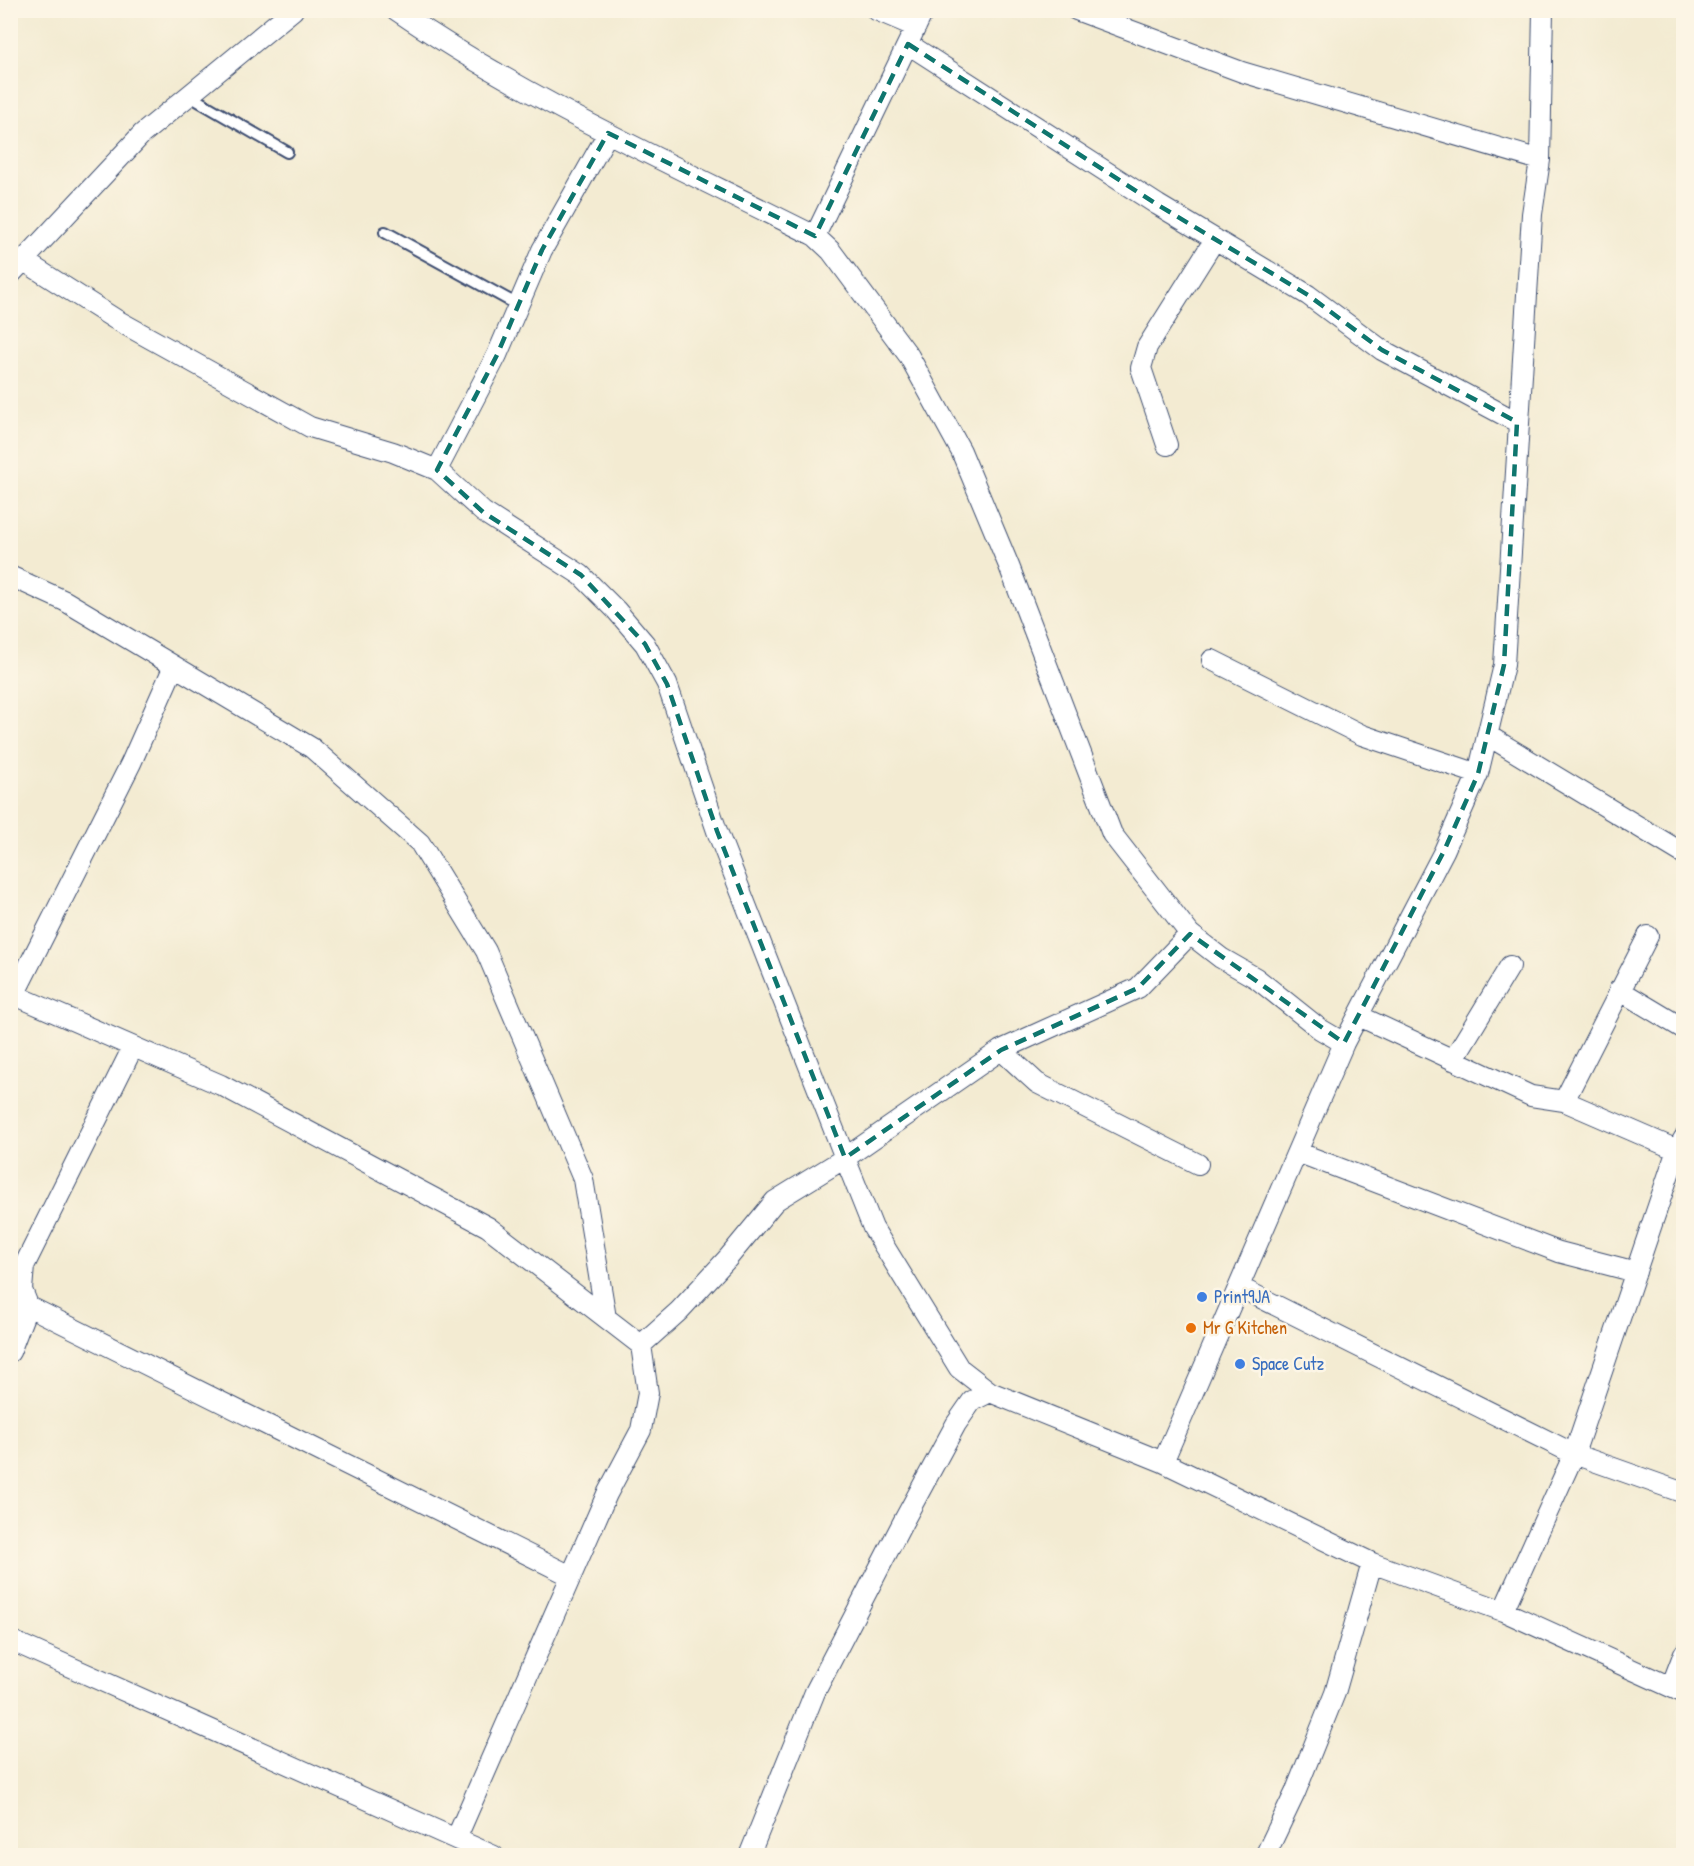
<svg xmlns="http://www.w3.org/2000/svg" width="1694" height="1866" font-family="'Patrick Hand',sans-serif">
<rect width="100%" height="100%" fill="#fcf5e5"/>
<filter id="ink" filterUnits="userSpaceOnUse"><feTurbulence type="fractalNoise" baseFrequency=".0167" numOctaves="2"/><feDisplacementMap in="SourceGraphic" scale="12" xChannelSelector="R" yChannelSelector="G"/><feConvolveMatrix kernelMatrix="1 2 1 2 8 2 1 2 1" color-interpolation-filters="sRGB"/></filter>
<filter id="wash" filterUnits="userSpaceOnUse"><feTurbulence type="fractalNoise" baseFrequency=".008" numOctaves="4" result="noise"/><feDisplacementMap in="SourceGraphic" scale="24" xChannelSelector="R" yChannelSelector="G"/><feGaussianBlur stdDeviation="1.35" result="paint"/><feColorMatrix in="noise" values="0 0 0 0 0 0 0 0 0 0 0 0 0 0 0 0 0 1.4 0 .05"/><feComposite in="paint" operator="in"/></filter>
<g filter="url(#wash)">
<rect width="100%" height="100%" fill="#f3ebd2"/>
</g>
<g filter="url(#ink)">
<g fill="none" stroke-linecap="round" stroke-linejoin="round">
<!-- service casing -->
<g stroke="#3b4b6f" stroke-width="14">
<path id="service" d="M 188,95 L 287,152
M 385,232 L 518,305"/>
</g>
<!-- minor casing -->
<g stroke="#3b4b6f" stroke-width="22">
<path id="minor" d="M 396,10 C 527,100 674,165 815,236
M 876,10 L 916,27
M 924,10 L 815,236 L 831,251 L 909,356 L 961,451 L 1009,566 L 1112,834 L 1190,934 L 1221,958 L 1256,978 L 1320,1029 L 1344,1043 L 1163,1462 L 1372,1563 L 1335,1693 L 1295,1793 L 1265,1856
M 1076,10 L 1242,72 L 1540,160
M 908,44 L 1158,205 L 1308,295 L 1382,350 L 1517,422
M 24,261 L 115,319 L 310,427 L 393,452 L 437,470 L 483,512 L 581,575 L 616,610 L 645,644 L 667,684 L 717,831 L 845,1158 L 1001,1050 L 1138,988 L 1190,934
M 10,275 L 142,134 L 293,10
M 1167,445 L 1141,368 L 1147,347 L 1215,239
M 437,470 L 497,355 L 542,250 L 608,133
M 10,576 L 65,601 L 312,748 L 420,843 L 486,951 L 583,1179 L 606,1318
M 1212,660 L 1362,735 L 1478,774
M 1487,735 L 1684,854
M 1619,990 L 1684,1029
M 10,993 L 221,1085 L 488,1227 L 641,1345 L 648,1393 L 641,1430 L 607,1494 L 456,1839
M 14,995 L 131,763 L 174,666
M 1359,1016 L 1531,1096 L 1564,1101 L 1677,1150 L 1684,1138
M 1344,1043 L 1444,851 L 1478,774 L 1504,665 L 1532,214 L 1540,160 L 1543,10
M 1001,1050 L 1037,1083 L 1198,1164
M 1453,1060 L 1510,966
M 1564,1101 L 1648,936
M 1297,1152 L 1559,1252 L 1636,1272
M 1239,1287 L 1574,1454 L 1684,1493
M 10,1297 L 571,1576
M 641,1345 L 679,1311 L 728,1258 L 775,1201 L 845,1158 L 873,1228 L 959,1368 L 990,1392
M 10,1352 L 28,1305 L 22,1290 L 24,1266 L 133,1047
M 1372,1563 L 1503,1611 L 1684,1693
M 1503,1611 L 1574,1454 L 1677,1150 L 1684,1155
M 10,1640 L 494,1856
M 1671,1687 L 1684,1653
M 749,1856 L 815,1692 L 903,1522 L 956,1424 L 972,1401 L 990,1392 L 1163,1462"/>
</g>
<!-- service -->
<use href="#service" stroke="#fff" stroke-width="10"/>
<!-- minor -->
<use href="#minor" stroke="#fff" stroke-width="20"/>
</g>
</g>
<!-- marked area -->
<path fill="none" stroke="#0f766e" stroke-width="4.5" stroke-dasharray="12 8" stroke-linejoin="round" d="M 908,44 L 1158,205 L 1308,295 L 1382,350 L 1517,422 L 1504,665 L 1478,774 L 1444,851 L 1344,1043 L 1190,934 L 1138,988 L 1001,1050 L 845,1158 L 717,831 L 667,684 L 645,644 L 581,575 L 483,512 L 437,470 L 497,355 L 542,250 L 608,133 L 815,236 Z"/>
<!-- markers -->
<g fill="#3f7fe0" stroke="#fcf5e5" stroke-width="2">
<circle cx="1202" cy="1297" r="6"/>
<circle cx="1240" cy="1364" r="6"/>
</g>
<circle fill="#e8710a" stroke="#fcf5e5" stroke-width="2" cx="1191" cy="1328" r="6"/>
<g text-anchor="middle" stroke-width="5" stroke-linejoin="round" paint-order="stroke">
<!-- shop labels -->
<g font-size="18" fill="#366cbe" stroke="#fcf5e5" text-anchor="start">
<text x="1214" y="1303">Print9JA</text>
<text x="1252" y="1370">Space Cutz</text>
</g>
<!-- food labels -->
<g font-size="18" fill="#c56008" stroke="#fcf5e5" text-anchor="start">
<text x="1203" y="1334">Mr G Kitchen</text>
</g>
</g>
<!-- margin -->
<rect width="1694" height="1866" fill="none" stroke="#fcf5e5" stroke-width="36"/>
</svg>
